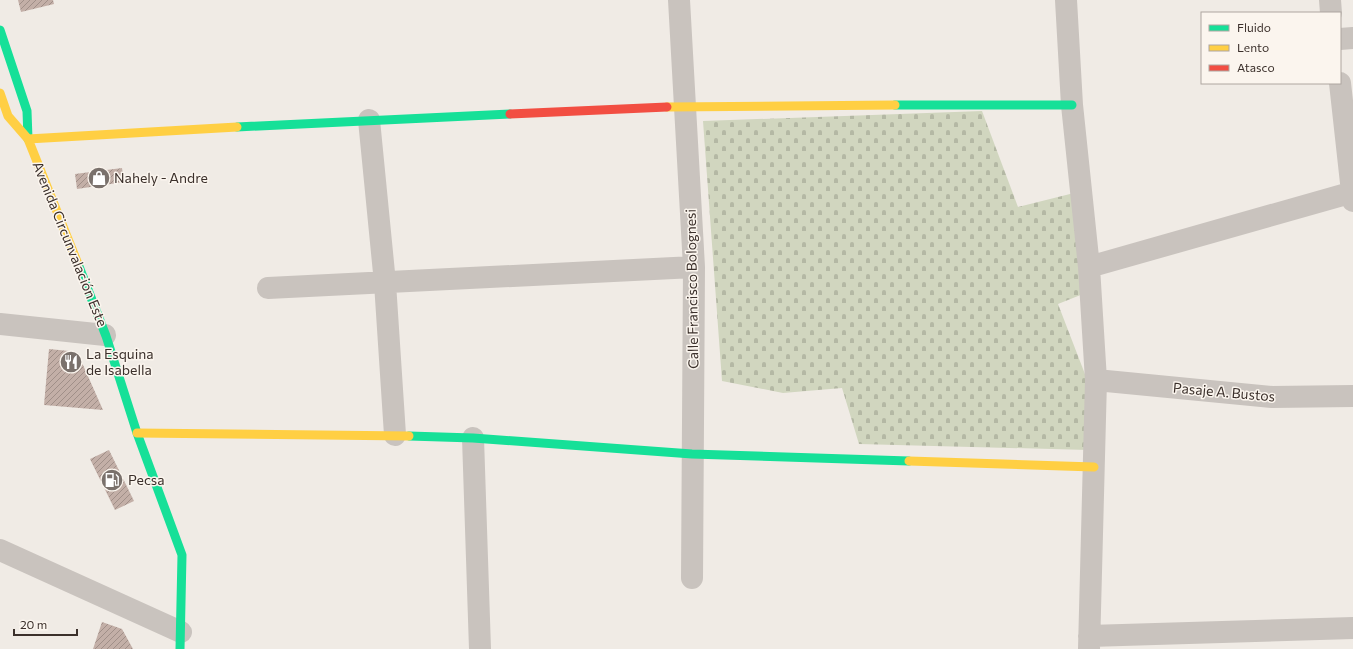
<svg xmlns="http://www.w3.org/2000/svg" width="1353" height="649" font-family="Commissioner,sans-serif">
<defs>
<pattern id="cemetery-stones" width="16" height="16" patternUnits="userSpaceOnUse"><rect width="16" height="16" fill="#d1d6bf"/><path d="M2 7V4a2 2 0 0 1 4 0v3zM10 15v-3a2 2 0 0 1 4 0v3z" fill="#b4b8a4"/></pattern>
<pattern id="building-hatch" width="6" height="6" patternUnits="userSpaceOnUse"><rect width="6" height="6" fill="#c3afa7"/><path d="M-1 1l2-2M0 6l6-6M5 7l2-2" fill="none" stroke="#a08f88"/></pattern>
</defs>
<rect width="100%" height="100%" fill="#f0ebe5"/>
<!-- cemetery -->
<path fill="url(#cemetery-stones)" d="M 982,111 L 1018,207 L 1074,193 L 1083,294 L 1058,304 L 1088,382 L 1088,450 L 859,444 L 842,388 L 783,393 L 722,381 L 703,121 Z"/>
<!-- building -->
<path fill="url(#building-hatch)" d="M 18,0 L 53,0 L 54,4 L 21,12 Z
M 122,168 L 124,182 L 77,189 L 75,174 Z
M 49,349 L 69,351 L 83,365 L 103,410 L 44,405 Z
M 109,450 L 134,501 L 115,510 L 90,459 Z
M 102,622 L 122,629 L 133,649 L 93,649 Z"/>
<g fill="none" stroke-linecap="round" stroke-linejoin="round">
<!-- street -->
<path stroke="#c9c3be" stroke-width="22" d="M 679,0 L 694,267 L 692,578
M 1066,0 L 1072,105 L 1089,267 L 1096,380 L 1089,649
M 1330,0 L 1331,13
M 1340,39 L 1353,38
M 1340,83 L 1353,201
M 369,120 L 385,283 L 395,435
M 1089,267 L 1353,192
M 268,288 L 694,267
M 0,324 L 105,335
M 1096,380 L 1272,397 L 1353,396
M 473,438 L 480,649
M 0,550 L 181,632
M 1089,636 L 1353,628"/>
<!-- fast -->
<path stroke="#16e098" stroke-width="9" d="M 0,30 L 27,111 L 28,139
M 895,105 L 1072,105
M 237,127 L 510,114
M 78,264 L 106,336 L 137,433 L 182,555 L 180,649
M 409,436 L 473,438 L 692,454 L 909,461"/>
<!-- slow -->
<path stroke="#ffcf43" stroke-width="9" d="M 0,93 L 8,116 L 28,139 L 78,264
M 667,107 L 895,105
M 28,139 L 237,127
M 137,433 L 409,436
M 909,461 L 1094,467"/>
<!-- jam -->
<path stroke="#f24e42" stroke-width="9" d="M 510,114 L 667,107"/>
</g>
<!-- icons -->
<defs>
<g id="shop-disc" transform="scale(1.15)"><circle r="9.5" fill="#7a716c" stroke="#fbf5ee"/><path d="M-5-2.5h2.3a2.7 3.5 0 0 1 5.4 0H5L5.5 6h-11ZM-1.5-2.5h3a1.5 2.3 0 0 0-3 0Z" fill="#fff"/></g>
<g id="restaurant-disc" transform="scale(1.15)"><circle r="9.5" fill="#7a716c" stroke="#fbf5ee"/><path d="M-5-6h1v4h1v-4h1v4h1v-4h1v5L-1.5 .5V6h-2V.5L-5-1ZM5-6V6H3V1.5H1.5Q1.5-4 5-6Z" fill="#fff"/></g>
<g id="fuel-disc" transform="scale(1.15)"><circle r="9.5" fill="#7a716c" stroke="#fbf5ee"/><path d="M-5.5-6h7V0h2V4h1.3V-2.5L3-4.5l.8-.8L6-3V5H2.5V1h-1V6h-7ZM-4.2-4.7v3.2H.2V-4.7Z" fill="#fff"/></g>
</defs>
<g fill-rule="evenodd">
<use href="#shop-disc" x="99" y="178"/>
<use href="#restaurant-disc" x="71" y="362"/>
<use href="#fuel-disc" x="112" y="480"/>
</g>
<g text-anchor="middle" stroke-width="3" stroke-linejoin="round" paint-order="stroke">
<!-- poi labels -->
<g font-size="14" fill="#3b302b" stroke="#fbf5ee" text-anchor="start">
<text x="114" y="183">Nahely - Andre</text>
<text x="86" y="359">La Esquina<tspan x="86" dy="16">de Isabella</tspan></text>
<text x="128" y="485">Pecsa</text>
</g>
<!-- street labels -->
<g font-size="14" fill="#3b302b" stroke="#fbf5ee">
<text transform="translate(70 244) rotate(68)" y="5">Avenida Circunvalación Este</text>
<text transform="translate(692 289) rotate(-91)" y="5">Calle Francisco Bolognesi</text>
<text transform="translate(1224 392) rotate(5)" y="5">Pasaje A. Bustos</text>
</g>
</g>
<!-- legend -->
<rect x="1201" y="12" width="140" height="72" fill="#fbf5ee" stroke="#aea6a0"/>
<rect x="1209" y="25" width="20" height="6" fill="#16e098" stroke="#aea6a0"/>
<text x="1237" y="32" font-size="12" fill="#3b302b">Fluido</text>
<rect x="1209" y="45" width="20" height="6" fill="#ffcf43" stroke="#aea6a0"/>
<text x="1237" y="52" font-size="12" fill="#3b302b">Lento</text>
<rect x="1209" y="65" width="20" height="6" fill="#f24e42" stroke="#aea6a0"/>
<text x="1237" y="72" font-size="12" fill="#3b302b">Atasco</text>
<!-- scale -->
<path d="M14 629v6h63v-6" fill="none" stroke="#3b302b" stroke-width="2"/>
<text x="20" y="629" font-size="12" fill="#3b302b" stroke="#fbf5ee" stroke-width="3" paint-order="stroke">20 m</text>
</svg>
